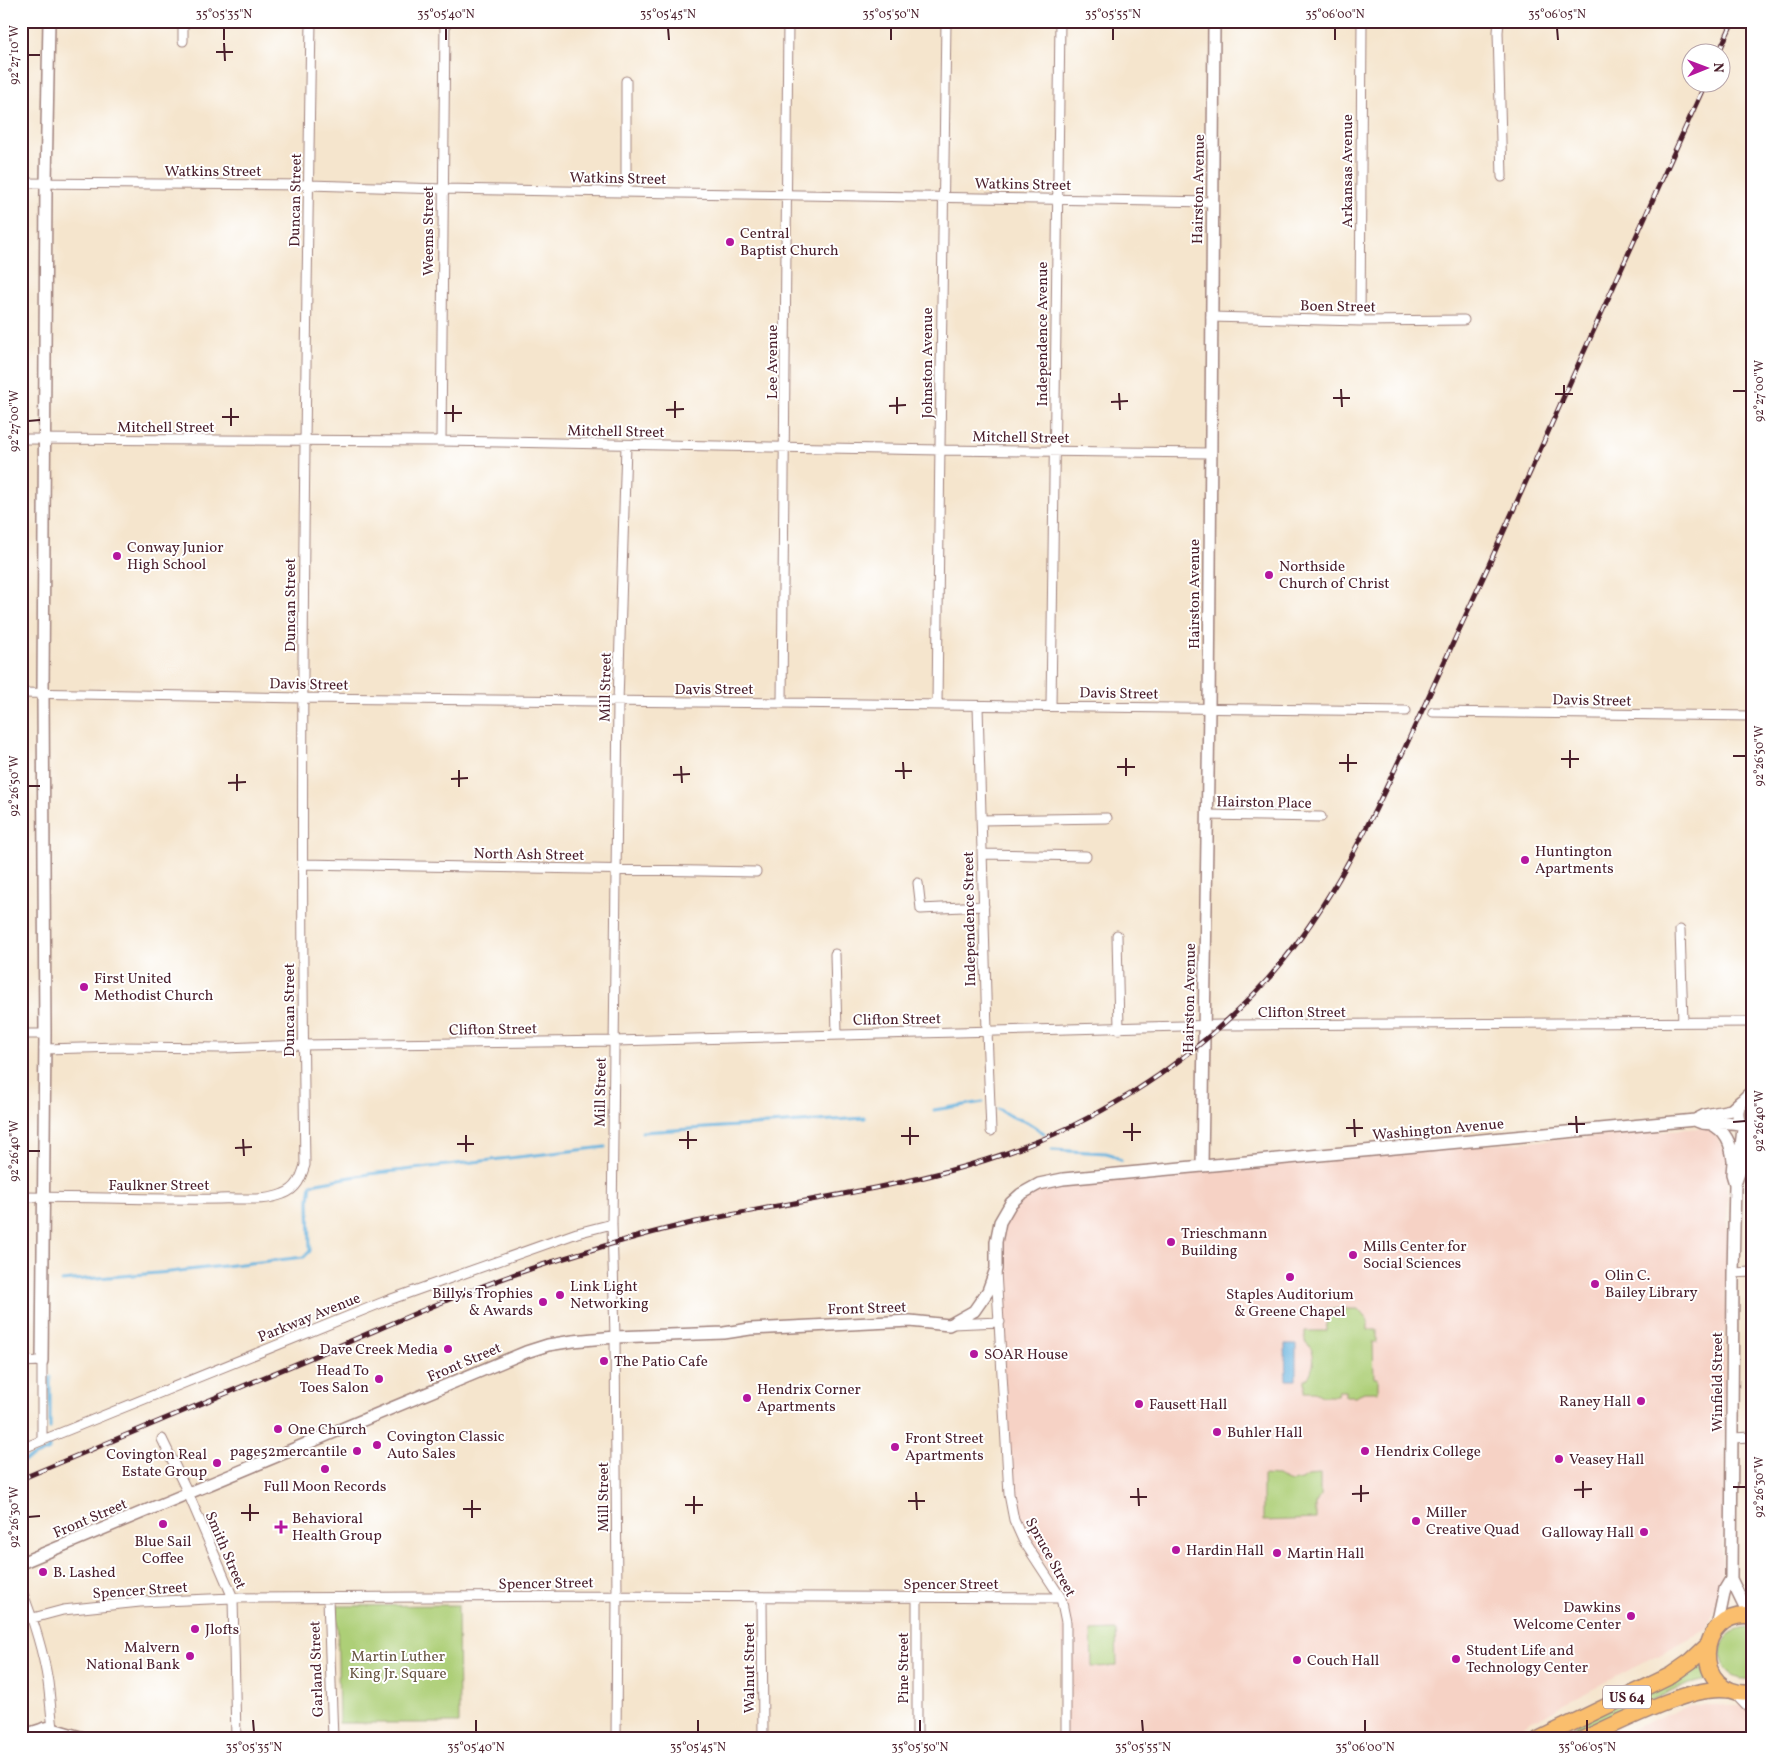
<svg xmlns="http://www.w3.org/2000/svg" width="1773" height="1760" font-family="Vollkorn,serif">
<rect width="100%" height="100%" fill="#fff"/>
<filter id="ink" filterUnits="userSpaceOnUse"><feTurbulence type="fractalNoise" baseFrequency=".02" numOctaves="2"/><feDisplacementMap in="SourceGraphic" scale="10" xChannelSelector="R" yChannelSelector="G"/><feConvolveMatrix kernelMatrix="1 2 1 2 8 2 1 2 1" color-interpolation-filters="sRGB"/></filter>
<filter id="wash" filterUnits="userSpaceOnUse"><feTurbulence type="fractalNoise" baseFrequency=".0096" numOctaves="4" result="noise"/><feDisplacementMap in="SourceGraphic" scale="20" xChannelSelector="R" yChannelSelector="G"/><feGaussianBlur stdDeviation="1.12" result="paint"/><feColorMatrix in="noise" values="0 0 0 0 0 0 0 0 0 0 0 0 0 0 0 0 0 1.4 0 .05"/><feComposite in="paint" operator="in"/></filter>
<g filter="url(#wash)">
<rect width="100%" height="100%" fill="#f5e5cd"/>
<!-- built -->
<path fill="#f6d2c5" d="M 1711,1127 L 1728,1156 L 1722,1583 L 1707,1629 L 1498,1739 L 1065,1739 L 1061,1598 L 1009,1494 L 996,1242 L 1011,1203 L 1063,1179 Z
M 1691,1705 L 1752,1705 L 1752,1739 L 1609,1739 Z"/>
<!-- green -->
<path fill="#adcf77" stroke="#7c7751" d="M 1326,1309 L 1358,1309 L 1368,1321 L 1368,1330 L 1377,1330 L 1377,1343 L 1373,1343 L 1374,1378 L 1378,1378 L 1378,1392 L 1364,1392 L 1355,1396 L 1345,1396 L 1345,1391 L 1338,1391 L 1337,1396 L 1322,1396 L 1315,1392 L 1305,1392 L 1305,1379 L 1307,1379 C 1315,1368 1317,1350 1305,1342 L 1305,1331 L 1327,1331 Z
M 1263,1475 L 1277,1476 L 1291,1482 L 1301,1480 L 1307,1476 L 1320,1475 L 1320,1496 L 1316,1503 L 1316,1519 L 1263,1521 Z
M 458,1605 L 459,1723 L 339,1723 L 337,1606 Z
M 1747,1628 L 1752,1629 L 1752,1679 C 1714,1684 1709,1632 1747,1628 Z
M 1116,1630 L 1117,1666 L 1092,1667 L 1091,1631 Z
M 1700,1661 L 1707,1680 L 1689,1684 L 1565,1739 L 1549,1739 Z"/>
<!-- water -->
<path fill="#63b1dd" stroke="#566884" d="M 1285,1344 L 1296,1344 L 1296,1380 L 1286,1380 Z"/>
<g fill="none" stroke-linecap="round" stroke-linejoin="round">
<!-- stream -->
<path stroke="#63b1dd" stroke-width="3" d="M 998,1109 L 1010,1116 L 1027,1122 L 1044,1133
M 934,1110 L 983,1102
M 642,1132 L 865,1118
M 1052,1150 L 1106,1153 L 1113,1155 L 1121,1161
M 61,1281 L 170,1272 L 304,1257 L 310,1251 L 309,1199 L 311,1184 L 369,1174 L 605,1147
M 50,1428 L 50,1377
M 21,1462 L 49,1450 L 49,1445"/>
</g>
</g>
<g filter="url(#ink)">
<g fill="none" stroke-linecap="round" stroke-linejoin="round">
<!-- minor casing -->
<g stroke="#a0827c" stroke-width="11">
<path id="minor" d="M 1499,21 L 1498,32 L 1502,177
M 183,41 L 183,21
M 626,81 L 626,192
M 21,183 L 309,185 L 442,189 L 1214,202
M 1211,317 L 1360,321 L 1464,320
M 1360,321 L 1362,21
M 21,439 L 441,441 L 941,450 L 1210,453
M 441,441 L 445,21
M 21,693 L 304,698 L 782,703 L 1406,711
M 782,703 L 788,21
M 937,705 C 940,477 941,249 946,21
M 978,706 L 987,1031 L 991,1131
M 1051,706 L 1060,21
M 1433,712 L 1752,716
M 1207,815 L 1321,817
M 981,820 L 1107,818
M 982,854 L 1086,856
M 302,864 L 756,872
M 918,883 L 921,909 L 984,906
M 1680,930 L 1683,1022
M 1117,935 L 1119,1029
M 835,954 L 837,1034
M 21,1034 L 45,1034
M 44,1049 L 120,1047 L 225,1048 L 303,1045 L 615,1041 L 1221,1025 L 1752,1022
M 21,1197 C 87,1197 153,1200 219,1199 C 239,1198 264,1202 283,1194 C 297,1189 301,1178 305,1165 C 299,784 305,403 311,21
M 996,1271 L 1009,1494 L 1014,1520 L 1023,1540 L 1061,1598 L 1066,1622 L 1066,1739
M 1733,1273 L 1752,1272
M 952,1324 L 1000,1322
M 21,1362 L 42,1361 L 42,1440
M 1732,1438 L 1752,1437
M 162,1439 L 188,1493 L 233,1598 L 236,1739
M 21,1449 L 386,1301 L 577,1233 L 612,1224
M 21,1589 C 33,1619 43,1650 48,1682 C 50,1697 51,1713 53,1728
M 762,1598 L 763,1739
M 328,1599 L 333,1739
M 33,1618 L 63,1610 L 140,1602 L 233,1598 L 617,1596 L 1061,1598
M 1733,1692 L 1752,1712
M 616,1739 L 617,1596 L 615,1337 L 612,1224 L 618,702 L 626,445
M 917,1739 L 917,1597"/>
</g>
<!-- tertiary casing -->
<g stroke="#a0827c" stroke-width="14">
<path id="tertiary" d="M 1752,1092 C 1737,1101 1734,1115 1743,1129 L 1752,1133
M 1695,1120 C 1710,1129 1724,1118 1741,1125
M 1711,1124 C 1726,1131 1731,1144 1733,1160
M 1202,1166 L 1209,708 L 1214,21
M 1735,1184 L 1747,1151 L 1752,1144
M 42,1361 L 45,1034 L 43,693 L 46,183 L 49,21
M 21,1563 L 526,1352 L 548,1345 L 573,1341 L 615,1337 L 724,1333 L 750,1329 L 910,1321 L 949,1325 L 974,1311 L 988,1291 L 996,1269 L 996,1242 L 1000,1222 L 1011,1203 L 1021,1194 L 1039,1184 L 1063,1179 L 1695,1120 L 1705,1115 L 1731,1110 L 1741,1101
M 1731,1579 L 1749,1616
M 1717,1627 L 1725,1589 L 1731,1579 L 1733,1273 L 1735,1184 L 1732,1174 L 1733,1162 L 1741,1146 L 1743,1129
M 56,1730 L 87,1739
M 21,1736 L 40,1730
M 36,1739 L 40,1730 C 49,1725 58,1728 61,1739"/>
</g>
<!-- primary casing -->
<g stroke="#a0827c" stroke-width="18">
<path id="primary" d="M 1752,1616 C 1695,1609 1690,1697 1752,1693
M 1539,1739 L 1671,1675 L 1691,1661 L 1708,1645
M 1583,1739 C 1617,1724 1692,1684 1727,1690"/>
</g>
<!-- minor -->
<use href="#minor" stroke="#fff" stroke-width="9"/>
<!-- tertiary -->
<use href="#tertiary" stroke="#fff" stroke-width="11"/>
<!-- primary -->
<use href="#primary" stroke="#fabe6d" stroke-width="15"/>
<!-- rail casing -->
<g stroke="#4a1f2b" stroke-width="5">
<path id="rail" d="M 1719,52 L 1733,21
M 21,1479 C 123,1436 225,1394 327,1351 C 396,1322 466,1290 536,1267 C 589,1250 642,1234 696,1222 C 792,1201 892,1190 986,1160 C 1088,1128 1180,1071 1255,993 C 1321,924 1363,838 1403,752 C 1431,691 1459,630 1487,569 C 1559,406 1632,245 1706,82"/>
</g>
<!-- rail -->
<use href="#rail" stroke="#fff" stroke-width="3" stroke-dasharray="9" stroke-linecap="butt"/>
</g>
</g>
<!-- ticks -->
<path fill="none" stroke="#4a1f2b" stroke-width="2" d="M 224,28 L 224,40M 446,28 L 446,40M 668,28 L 669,40M 891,28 L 891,40M 1113,28 L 1113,40M 1335,28 L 1335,40M 1557,28 L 1558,40M 224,43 L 225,61M 216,52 L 233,52M 28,55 L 40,55M 1564,385 L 1564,403M 1341,389 L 1342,407M 1733,391 L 1746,391M 1119,393 L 1120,410M 1555,394 L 1573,394M 897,397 L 897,414M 1333,398 L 1350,398M 675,401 L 675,418M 1111,402 L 1128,401M 453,405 L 453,422M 889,406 L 906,405M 231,408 L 231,426M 666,410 L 684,409M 444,413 L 462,413M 222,417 L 239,417M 28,421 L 40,420M 1570,750 L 1570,768M 1348,754 L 1348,772M 1733,756 L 1746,756M 1126,758 L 1126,776M 1561,759 L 1579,759M 903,762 L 904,779M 1339,763 L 1357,763M 681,766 L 682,783M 1117,767 L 1135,767M 459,770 L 459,787M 895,771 L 912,771M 237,774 L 237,791M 673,775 L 690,774M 451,779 L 468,778M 228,783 L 246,782M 28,786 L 40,786M 1576,1116 L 1577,1133M 1354,1119 L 1355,1137M 1733,1122 L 1746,1121M 1132,1123 L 1132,1141M 1568,1124 L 1585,1124M 910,1127 L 910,1145M 1346,1128 L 1363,1128M 688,1131 L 688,1149M 1123,1132 L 1141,1132M 466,1135 L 466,1152M 901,1136 L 919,1136M 243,1139 L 244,1156M 679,1140 L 697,1140M 457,1144 L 474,1144M 235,1148 L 252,1147M 28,1151 L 40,1151M 1583,1481 L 1583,1498M 1361,1485 L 1361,1502M 1733,1487 L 1746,1487M 1138,1488 L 1139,1506M 1574,1490 L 1592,1489M 916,1492 L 917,1510M 1352,1494 L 1369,1493M 694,1496 L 694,1514M 1130,1497 L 1147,1497M 472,1500 L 472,1518M 908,1501 L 925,1501M 250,1504 L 250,1521M 685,1505 L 703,1505M 463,1509 L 481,1509M 241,1513 L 259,1513M 28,1517 L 40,1516M 253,1720 L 254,1732M 476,1720 L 476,1732M 698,1720 L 698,1732M 920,1720 L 920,1732M 1142,1720 L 1143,1732M 1365,1720 L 1365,1732M 1587,1720 L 1587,1732"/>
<!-- markers -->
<g fill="#b5179e" stroke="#fff" stroke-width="2">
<circle cx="730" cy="242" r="5"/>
<circle cx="117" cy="556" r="5"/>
<circle cx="1269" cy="575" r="5"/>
<circle cx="1525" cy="860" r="5"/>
<circle cx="84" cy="987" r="5"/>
<circle cx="1171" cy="1242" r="5"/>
<circle cx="1353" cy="1255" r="5"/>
<circle cx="1290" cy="1277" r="5"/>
<circle cx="1595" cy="1284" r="5"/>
<circle cx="560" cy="1295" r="5"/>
<circle cx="543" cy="1302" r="5"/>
<circle cx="448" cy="1349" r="5"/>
<circle cx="974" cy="1354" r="5"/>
<circle cx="604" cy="1361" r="5"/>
<circle cx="379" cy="1379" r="5"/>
<circle cx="747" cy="1398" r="5"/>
<circle cx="1641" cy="1401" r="5"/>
<circle cx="1139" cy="1404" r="5"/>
<circle cx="278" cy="1429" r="5"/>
<circle cx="1217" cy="1432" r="5"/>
<circle cx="377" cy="1445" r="5"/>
<circle cx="895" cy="1447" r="5"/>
<circle cx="357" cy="1451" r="5"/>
<circle cx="1365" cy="1451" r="5"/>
<circle cx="1559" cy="1459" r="5"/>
<circle cx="217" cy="1463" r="5"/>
<circle cx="325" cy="1469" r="5"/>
<circle cx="1416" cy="1521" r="5"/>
<circle cx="163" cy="1524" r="5"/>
<path d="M278.5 1519.5h5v5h5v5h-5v5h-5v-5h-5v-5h5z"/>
<circle cx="1644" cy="1532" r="5"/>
<circle cx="1176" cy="1550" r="5"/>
<circle cx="1277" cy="1553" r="5"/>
<circle cx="43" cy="1572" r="5"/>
<circle cx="1631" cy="1616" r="5"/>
<circle cx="195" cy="1629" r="5"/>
<circle cx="190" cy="1656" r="5"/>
<circle cx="1456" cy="1659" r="5"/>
<circle cx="1297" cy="1660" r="5"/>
</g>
<g text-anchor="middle" stroke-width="4" stroke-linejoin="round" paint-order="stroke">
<!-- shield labels -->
<rect fill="#fff" stroke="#80626b" stroke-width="1" x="1603" y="1685.5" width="48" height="23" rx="4"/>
<g font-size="14" font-weight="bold" fill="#4a1f2b">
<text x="1627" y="1702">US 64</text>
</g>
<!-- street labels -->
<g font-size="15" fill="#4a1f2b" stroke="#fff">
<text x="213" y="176">Watkins Street</text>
<text transform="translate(1347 171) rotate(-90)" y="5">Arkansas Avenue</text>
<text transform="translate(618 178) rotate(1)" y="5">Watkins Street</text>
<text transform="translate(1023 184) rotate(1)" y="5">Watkins Street</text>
<text transform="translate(1198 189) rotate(-89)" y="5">Hairston Avenue</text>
<text transform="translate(295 200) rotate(-89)" y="5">Duncan Street</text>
<text transform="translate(428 231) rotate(-90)" y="5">Weems Street</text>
<text transform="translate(1338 306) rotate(1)" y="5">Boen Street</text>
<text transform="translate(1042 334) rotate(-90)" y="5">Independence Avenue</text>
<text transform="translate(772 362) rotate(-90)" y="5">Lee Avenue</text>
<text transform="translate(927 363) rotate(-90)" y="5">Johnston Avenue</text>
<text x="166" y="432">Mitchell Street</text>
<text transform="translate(616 431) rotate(1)" y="5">Mitchell Street</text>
<text transform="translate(1021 437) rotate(1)" y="5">Mitchell Street</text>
<text transform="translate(1194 594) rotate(-90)" y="5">Hairston Avenue</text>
<text transform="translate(290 605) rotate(-90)" y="5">Duncan Street</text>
<text transform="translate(309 684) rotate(1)" y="5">Davis Street</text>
<text transform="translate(605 687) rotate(-89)" y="5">Mill Street</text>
<text x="714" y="694">Davis Street</text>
<text transform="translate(1119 693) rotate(1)" y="5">Davis Street</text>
<text transform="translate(1592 700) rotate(1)" y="5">Davis Street</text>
<text transform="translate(1264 802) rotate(1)" y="5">Hairston Place</text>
<text transform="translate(529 854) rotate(1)" y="5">North Ash Street</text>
<text transform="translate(969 919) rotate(-91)" y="5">Independence Street</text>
<text transform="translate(1189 998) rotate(-89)" y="5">Hairston Avenue</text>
<text transform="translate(289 1010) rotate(-90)" y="5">Duncan Street</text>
<text x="1302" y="1017">Clifton Street</text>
<text transform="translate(897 1019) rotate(-1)" y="5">Clifton Street</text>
<text transform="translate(493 1029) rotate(-1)" y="5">Clifton Street</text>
<text transform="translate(600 1092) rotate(-89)" y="5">Mill Street</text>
<text transform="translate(1438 1129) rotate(-5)" y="5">Washington Avenue</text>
<text x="159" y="1190">Faulkner Street</text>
<text transform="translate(867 1308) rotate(-2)" y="5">Front Street</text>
<text transform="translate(309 1317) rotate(-22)" y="5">Parkway Avenue</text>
<text transform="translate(464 1362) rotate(-23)" y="5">Front Street</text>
<text transform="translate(1717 1382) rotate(-90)" y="5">Winfield Street</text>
<text transform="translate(603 1497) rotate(-90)" y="5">Mill Street</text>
<text transform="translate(90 1518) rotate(-23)" y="5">Front Street</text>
<text transform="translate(226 1550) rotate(67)" y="5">Smith Street</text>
<text transform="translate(1051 1557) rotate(61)" y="5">Spruce Street</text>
<text transform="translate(546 1583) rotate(-1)" y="5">Spencer Street</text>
<text x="951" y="1589">Spencer Street</text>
<text transform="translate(140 1590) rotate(-4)" y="5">Spencer Street</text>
<text transform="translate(749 1668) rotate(-90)" y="5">Walnut Street</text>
<text transform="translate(903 1668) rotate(-90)" y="5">Pine Street</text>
<text transform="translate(316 1669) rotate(-92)" y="5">Garland Street</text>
</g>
<!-- poi labels -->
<g font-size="15" fill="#4a1f2b" stroke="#fff" text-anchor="start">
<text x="740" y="238">Central<tspan x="740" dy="17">Baptist Church</tspan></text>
<text x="127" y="552">Conway Junior<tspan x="127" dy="17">High School</tspan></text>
<text x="1279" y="571">Northside<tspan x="1279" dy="17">Church of Christ</tspan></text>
<text x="1535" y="856">Huntington<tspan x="1535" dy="17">Apartments</tspan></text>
<text x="94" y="983">First United<tspan x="94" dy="17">Methodist Church</tspan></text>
<text x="1181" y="1238">Trieschmann<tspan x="1181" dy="17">Building</tspan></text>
<text x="1363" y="1251">Mills Center for<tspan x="1363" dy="17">Social Sciences</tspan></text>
<text x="1605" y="1280">Olin C.<tspan x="1605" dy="17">Bailey Library</tspan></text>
<text x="570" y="1291">Link Light<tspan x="570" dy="17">Networking</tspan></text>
<text x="533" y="1298" text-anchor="end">Billy's Trophies<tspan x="533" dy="17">&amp; Awards</tspan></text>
<text x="1290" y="1299" text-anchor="middle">Staples Auditorium<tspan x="1290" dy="17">&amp; Greene Chapel</tspan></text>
<text x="438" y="1354" text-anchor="end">Dave Creek Media</text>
<text x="984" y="1359">SOAR House</text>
<text x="614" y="1366">The Patio Cafe</text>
<text x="369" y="1375" text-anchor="end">Head To<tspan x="369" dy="17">Toes Salon</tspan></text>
<text x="757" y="1394">Hendrix Corner<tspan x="757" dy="17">Apartments</tspan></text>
<text x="1631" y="1406" text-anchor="end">Raney Hall</text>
<text x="1149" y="1409">Fausett Hall</text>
<text x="288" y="1434">One Church</text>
<text x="1227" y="1437">Buhler Hall</text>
<text x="387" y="1441">Covington Classic<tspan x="387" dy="17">Auto Sales</tspan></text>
<text x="905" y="1443">Front Street<tspan x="905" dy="17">Apartments</tspan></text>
<text x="347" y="1456" text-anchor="end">page52mercantile</text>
<text x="1375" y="1456">Hendrix College</text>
<text x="207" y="1459" text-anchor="end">Covington Real<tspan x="207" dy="17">Estate Group</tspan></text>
<text x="1569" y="1464">Veasey Hall</text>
<text x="325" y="1491" text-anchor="middle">Full Moon Records</text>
<text x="1426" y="1517">Miller<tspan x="1426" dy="17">Creative Quad</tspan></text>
<text x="292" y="1523">Behavioral<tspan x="292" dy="17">Health Group</tspan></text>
<text x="1634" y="1537" text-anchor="end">Galloway Hall</text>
<text x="163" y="1546" text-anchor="middle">Blue Sail<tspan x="163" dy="17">Coffee</tspan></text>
<text x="1186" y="1555">Hardin Hall</text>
<text x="1287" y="1558">Martin Hall</text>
<text x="53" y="1577">B. Lashed</text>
<text x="1621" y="1612" text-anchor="end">Dawkins<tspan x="1621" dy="17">Welcome Center</tspan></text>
<text x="205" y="1634">Jlofts</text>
<text x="180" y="1652" text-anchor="end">Malvern<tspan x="180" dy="17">National Bank</tspan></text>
<text x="1466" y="1655">Student Life and<tspan x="1466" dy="17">Technology Center</tspan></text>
<text x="1307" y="1665">Couch Hall</text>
</g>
<!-- park labels -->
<g font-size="15" fill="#685442" stroke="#fff">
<text x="398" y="1661">Martin Luther<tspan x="398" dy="17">King Jr. Square</tspan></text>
</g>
</g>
<!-- margin -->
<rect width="1773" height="1760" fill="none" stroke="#fff" stroke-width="55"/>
<!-- north arrow -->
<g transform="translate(1706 68) rotate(89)"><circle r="24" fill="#ffffff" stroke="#b7a5aa"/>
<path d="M0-4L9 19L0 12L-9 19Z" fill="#b5179e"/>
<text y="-8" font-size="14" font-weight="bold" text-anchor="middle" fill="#4a1f2b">N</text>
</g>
<rect x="28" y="28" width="1718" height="1704" fill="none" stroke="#4a1f2b" stroke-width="2"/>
<g font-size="12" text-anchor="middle" fill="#4a1f2b">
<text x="224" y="18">35°05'35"N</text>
<text x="446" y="18">35°05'40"N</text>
<text x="668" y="18">35°05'45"N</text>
<text x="891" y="18">35°05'50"N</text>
<text x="1113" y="18">35°05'55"N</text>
<text x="1335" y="18">35°06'00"N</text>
<text x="1557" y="18">35°06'05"N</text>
<text transform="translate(14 55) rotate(-90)" y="4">92°27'10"W</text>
<text transform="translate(1759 391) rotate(-90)" y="4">92°27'00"W</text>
<text transform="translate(14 421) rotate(-90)" y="4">92°27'00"W</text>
<text transform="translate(1759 756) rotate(-90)" y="4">92°26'50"W</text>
<text transform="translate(14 786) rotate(-90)" y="4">92°26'50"W</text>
<text transform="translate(1759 1121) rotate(-90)" y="4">92°26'40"W</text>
<text transform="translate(14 1151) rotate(-90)" y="4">92°26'40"W</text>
<text transform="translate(1759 1487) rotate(-90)" y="4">92°26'30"W</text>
<text transform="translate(14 1517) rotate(-90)" y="4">92°26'30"W</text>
<text x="254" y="1751">35°05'35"N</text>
<text x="476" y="1751">35°05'40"N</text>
<text x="698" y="1751">35°05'45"N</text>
<text x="920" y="1751">35°05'50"N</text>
<text x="1143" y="1751">35°05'55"N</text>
<text x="1365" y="1751">35°06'00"N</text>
<text x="1587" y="1751">35°06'05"N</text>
</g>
</svg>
